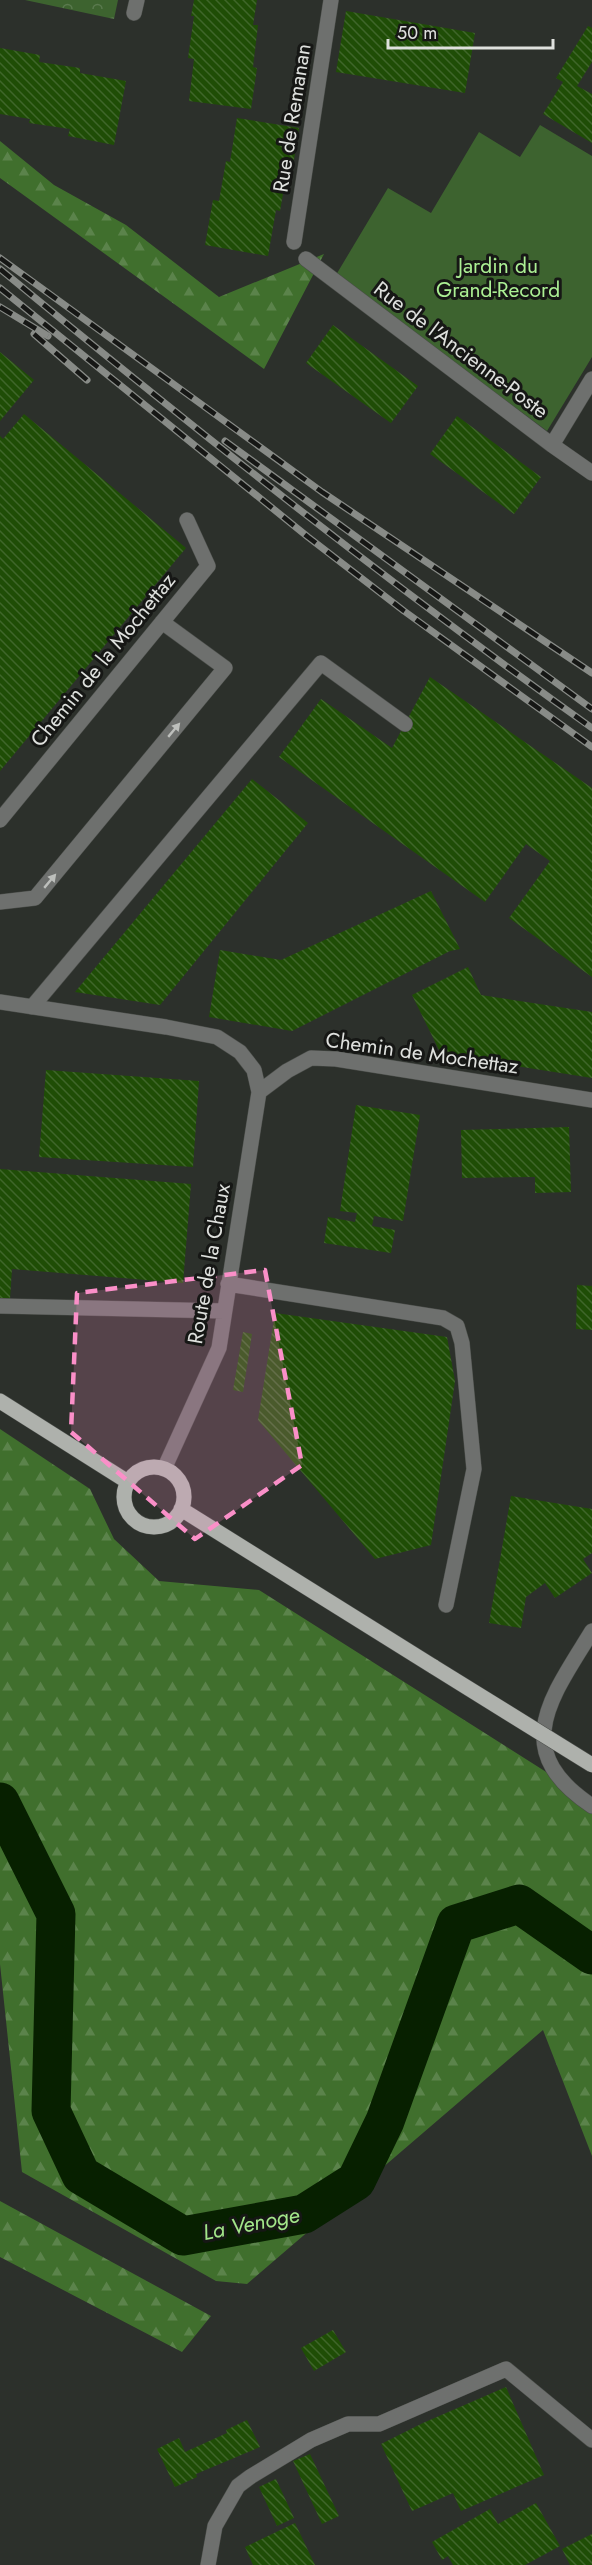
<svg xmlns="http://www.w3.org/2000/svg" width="592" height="2565" font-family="Jost,sans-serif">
<defs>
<pattern id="forest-firs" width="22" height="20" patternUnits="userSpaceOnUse" patternTransform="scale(1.5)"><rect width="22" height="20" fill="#406f2d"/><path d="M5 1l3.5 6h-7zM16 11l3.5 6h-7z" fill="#5b834b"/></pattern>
<pattern id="park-crowns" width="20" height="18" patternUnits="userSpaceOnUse" patternTransform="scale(1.5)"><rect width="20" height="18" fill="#3d632f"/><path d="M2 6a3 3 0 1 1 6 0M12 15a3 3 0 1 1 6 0" fill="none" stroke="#59794d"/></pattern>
<pattern id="building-back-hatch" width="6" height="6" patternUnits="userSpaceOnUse" patternTransform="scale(1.5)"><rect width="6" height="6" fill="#1f4d06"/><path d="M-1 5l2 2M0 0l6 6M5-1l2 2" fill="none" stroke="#3f662a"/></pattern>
</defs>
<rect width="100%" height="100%" fill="#2c302b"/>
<!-- forest -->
<path fill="url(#forest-firs)" d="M 0,141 L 54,185 L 126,225 L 219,297 L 324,254 L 264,369 L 0,178 Z
M 0,1429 L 90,1489 L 114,1539 L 159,1581 L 259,1590 L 592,1801 L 592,2156 L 543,2030 L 247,2284 L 216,2281 L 22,2172 L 0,1964 Z
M 0,2201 L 211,2316 L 182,2352 L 0,2257 Z"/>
<!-- park -->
<path fill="url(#park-crowns)" d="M 25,0 L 118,0 L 114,19 Z"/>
<!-- garden -->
<path fill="#3d632f" d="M 540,125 L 592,156 L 592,357 L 547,431 L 336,275 L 388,188 L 431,213 L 479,132 L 520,157 Z"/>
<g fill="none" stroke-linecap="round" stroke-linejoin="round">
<!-- river -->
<path stroke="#072000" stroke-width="39" d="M 0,1802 L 56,1914 L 51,2111 L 81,2175 L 183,2236 L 304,2214 L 356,2181 L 385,2121 L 456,1924 L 519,1904 L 592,1955"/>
</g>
<!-- building -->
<path fill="url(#building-back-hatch)" d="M 194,0 L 257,0 L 253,25 L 258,25 L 253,67 L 257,68 L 251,109 L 189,101 L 194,59 L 188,58 L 194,16 L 191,16 Z
M 346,11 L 475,33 L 465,93 L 336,72 Z
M 588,26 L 592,28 L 592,62 L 577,86 L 592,94 L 592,143 L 543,114 L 563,82 L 556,78 Z
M 0,48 L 40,55 L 39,62 L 80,68 L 80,73 L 126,81 L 114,145 L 68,136 L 70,129 L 29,123 L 30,119 L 0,114 Z
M 237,118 L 299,128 L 292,172 L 287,171 L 280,211 L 276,210 L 268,256 L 205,245 L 213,200 L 219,201 L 226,161 L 230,162 Z
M 333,325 L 418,386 L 391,423 L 306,363 Z
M 0,352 L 34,380 L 0,421 Z
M 24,414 L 186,548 L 0,771 L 0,436 L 3,439 Z
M 457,416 L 541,477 L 514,514 L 430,454 Z
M 430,677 L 592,788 L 592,977 L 509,918 L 550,861 L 526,844 L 485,902 L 279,757 L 321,699 L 392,748 Z
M 252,779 L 308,823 L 160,1005 L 75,992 Z
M 431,891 L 460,949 L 450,951 L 292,1031 L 209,1017 L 220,950 L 281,960 Z
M 468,967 L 481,995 L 592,1012 L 592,1078 L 441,1054 L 412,995 Z
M 46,1070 L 199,1081 L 193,1167 L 39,1157 Z
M 356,1105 L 420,1115 L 403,1221 L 374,1216 L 372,1226 L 395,1230 L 391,1253 L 324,1243 L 328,1217 L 355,1222 L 357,1213 L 340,1211 Z
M 569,1127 L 571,1192 L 535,1193 L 535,1177 L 462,1178 L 461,1130 Z
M 0,1169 L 191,1184 L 183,1283 L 12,1269 L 10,1299 L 0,1298 Z
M 577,1285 L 592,1286 L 592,1330 L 576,1329 Z
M 275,1313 L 447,1337 L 455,1381 L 431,1545 L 375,1559 L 258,1420 Z
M 243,1332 L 252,1334 L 243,1392 L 233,1390 Z
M 511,1496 L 592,1509 L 592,1553 L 583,1559 L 592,1573 L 555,1598 L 545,1583 L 526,1597 L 521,1628 L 489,1623 Z
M 333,2330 L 346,2352 L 314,2371 L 301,2348 Z
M 506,2387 L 544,2475 L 461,2511 L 453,2493 L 412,2511 L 381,2444 L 423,2423 Z
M 247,2420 L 260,2447 L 196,2474 L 197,2477 L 175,2487 L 157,2449 L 179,2438 L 185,2452 L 227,2433 L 226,2430 Z
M 310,2454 L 339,2516 L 322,2524 L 293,2461 Z
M 276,2479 L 294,2518 L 277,2526 L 259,2487 Z
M 536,2503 L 560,2546 L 525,2565 L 453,2565 L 448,2556 L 442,2560 L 432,2542 L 490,2509 L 498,2524 Z
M 295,2523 L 315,2565 L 253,2565 L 245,2547 Z
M 592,2534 L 592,2565 L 570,2565 L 562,2549 Z"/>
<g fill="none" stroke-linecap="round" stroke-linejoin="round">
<!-- minor casing -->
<g stroke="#494c48" stroke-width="16">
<path id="minor" d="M 134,13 L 137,0
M 294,242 L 331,0
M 306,259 L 552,445 L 592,473
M 552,445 L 592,379
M 0,820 L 208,566 L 187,520
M 0,902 L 35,898 L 225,668 L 162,622
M 0,1002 L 166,1027 L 217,1037 L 240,1052 L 254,1070 L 259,1092 L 219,1348 L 164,1469
M 32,1007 L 321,663 L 405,724
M 259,1092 L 287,1071 L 311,1058 L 336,1059 L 592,1100
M 228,1284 L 443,1318 L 457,1326 L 462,1343 L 474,1469 L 446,1605
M 0,1306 L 224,1311
M 592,1631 C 551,1698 508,1750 592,1806
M 208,2565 L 215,2526 L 238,2486 L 250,2477 L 311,2440 L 348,2424 L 379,2424 L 506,2369 L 592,2440"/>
</g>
<!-- major casing -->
<g stroke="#494c48" stroke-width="16">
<path id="major" d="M 0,1401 L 128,1482
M124 1497a30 30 0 1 1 60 0a30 30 0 1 1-60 0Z
M 181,1509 L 434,1667"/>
</g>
<!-- minor -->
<use href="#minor" stroke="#6e706e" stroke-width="15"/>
<!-- major -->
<use href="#major" stroke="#aeb1ac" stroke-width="15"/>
<!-- rail casing -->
<g stroke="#888b87" stroke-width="7">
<path id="rail" d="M 0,258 L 322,492 L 592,673
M 0,269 C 193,428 388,583 592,728
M 0,288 L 308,537 L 404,611 L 592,747
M 0,307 L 48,336
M 34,334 L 87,380
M 225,441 L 592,709"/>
</g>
<!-- rail -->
<use href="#rail" stroke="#161715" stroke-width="4.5" stroke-dasharray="14" stroke-linecap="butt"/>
<!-- major-bridge casing -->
<g stroke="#494c48" stroke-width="16" stroke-linecap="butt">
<path id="major-bridge" d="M 434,1667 L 592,1765"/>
</g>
<!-- major-bridge -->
<use href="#major-bridge" stroke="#aeb1ac" stroke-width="15"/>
</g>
<!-- one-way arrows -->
<defs><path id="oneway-solid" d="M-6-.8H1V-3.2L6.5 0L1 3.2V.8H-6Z" transform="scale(1.5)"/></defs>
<g fill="#bdbfbc">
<use href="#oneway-solid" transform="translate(174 730) rotate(-50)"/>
<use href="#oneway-solid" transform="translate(50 881) rotate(-50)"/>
</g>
<!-- marked area -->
<path fill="#fa8fc8" fill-opacity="0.2" stroke="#fa8fc8" stroke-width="4.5" stroke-dasharray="12 8" stroke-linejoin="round" d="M 265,1270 L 302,1465 L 195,1539 L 71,1432 L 77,1293 Z"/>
<g text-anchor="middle" stroke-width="6" stroke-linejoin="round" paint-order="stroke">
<!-- street labels -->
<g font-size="21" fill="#dfe1de" stroke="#161715">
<text transform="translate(292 118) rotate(-81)" y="7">Rue de Remanan</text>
<text transform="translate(461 350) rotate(37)" y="7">Rue de l'Ancienne-Poste</text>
<text transform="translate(103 660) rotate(-51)" y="7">Chemin de la Mochettaz</text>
<text transform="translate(422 1053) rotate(8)" y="7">Chemin de Mochettaz</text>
<text transform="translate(209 1264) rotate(-80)" y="7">Route de la Chaux</text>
</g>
<!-- park labels -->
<g font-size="21" fill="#acf094" stroke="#161715">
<text x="498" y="273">Jardin du<tspan x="498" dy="24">Grand-Record</tspan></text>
</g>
<!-- water labels -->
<g font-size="22" font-style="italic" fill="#a3e68a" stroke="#161715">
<text transform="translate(251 2223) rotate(-11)" y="8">La Venoge</text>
</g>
</g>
<!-- scale -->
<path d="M388 39v9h165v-9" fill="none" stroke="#dfe1de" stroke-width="3"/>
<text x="397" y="39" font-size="18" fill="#dfe1de" stroke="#161715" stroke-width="4.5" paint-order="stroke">50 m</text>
</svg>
